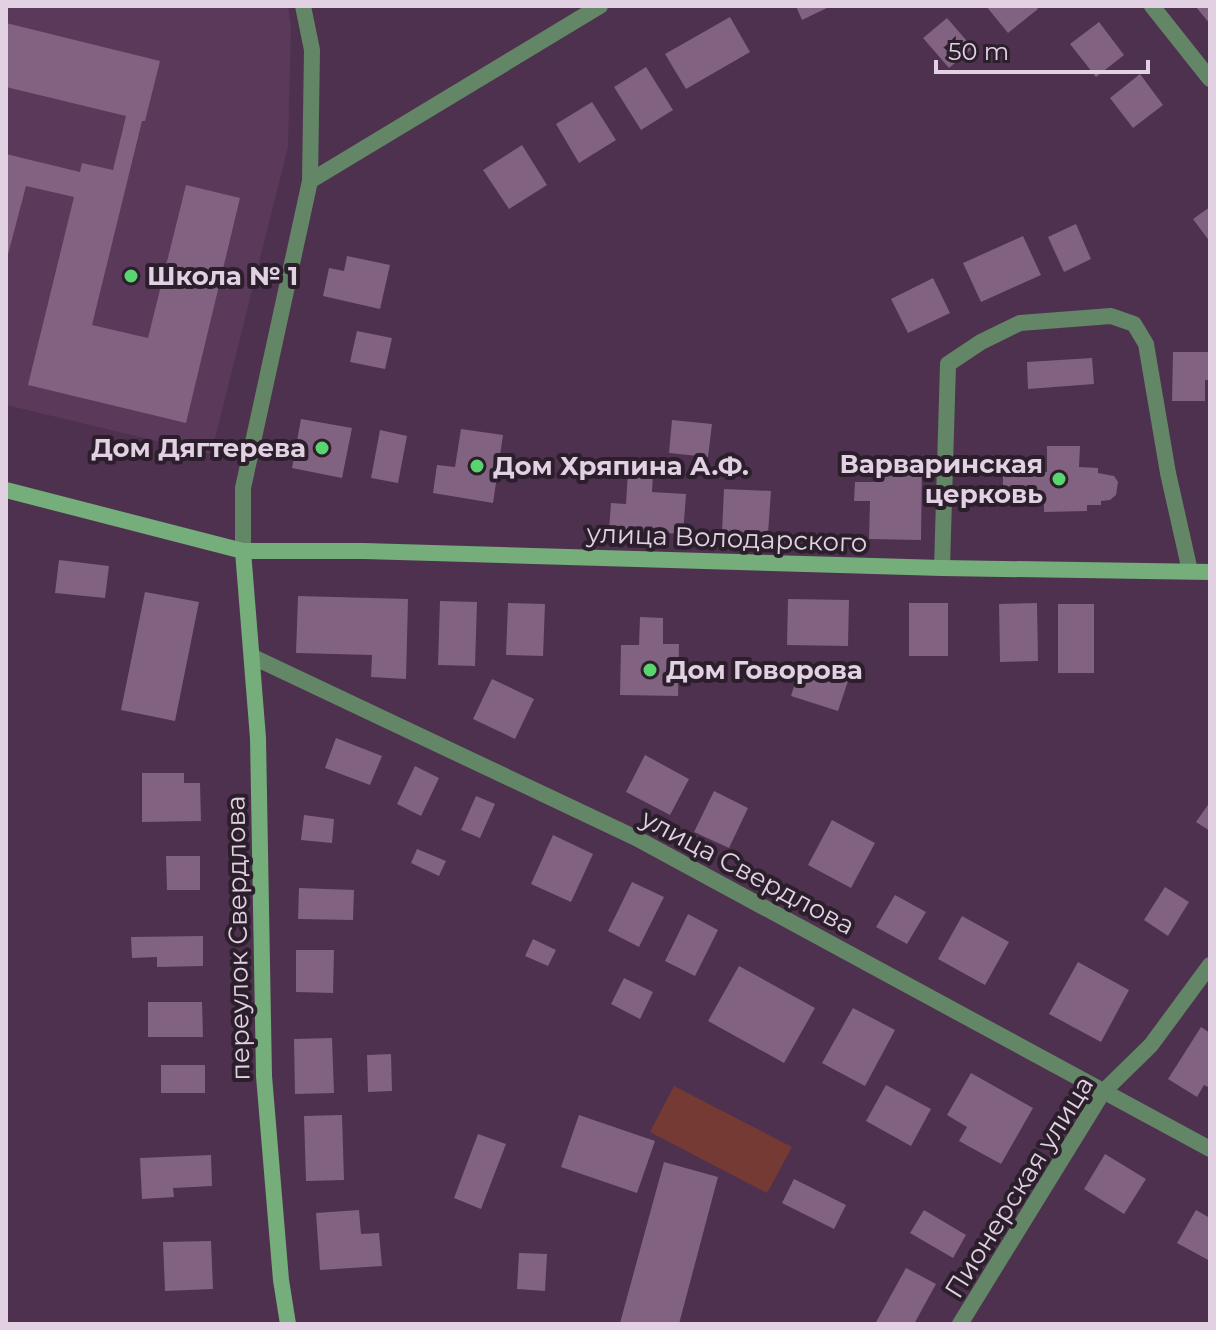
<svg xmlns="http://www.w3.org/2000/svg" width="1216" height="1330" font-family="Montserrat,sans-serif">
<rect width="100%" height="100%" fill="#4e314e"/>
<!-- built -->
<path fill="#5b395a" d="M 6,6 L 288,6 L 291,27 L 288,147 L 211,454 L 6,405 Z"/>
<!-- green -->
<path fill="#763a34" d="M 674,1086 L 792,1147 L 767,1193 L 650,1132 Z"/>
<!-- building -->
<path fill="#816280" d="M 796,6 L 831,6 L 802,20 Z
M 986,6 L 1036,6 L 1038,9 L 1008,33 Z
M 1198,6 L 1210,6 L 1210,24 L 1196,7 Z
M 730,17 L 750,52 L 686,89 L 665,54 Z
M 947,18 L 973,48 L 949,68 L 923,38 Z
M 1099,22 L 1124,55 L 1096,77 L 1070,44 Z
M 6,23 L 160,61 L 145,121 L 142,121 L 92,325 L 148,338 L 186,185 L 240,198 L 186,423 L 28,385 L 74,197 L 26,186 L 6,262 L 6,154 L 80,172 L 82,163 L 113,170 L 126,116 L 6,87 Z
M 646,67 L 673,110 L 641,130 L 614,87 Z
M 1140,74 L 1163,105 L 1133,128 L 1110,98 Z
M 592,102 L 616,140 L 579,163 L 556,124 Z
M 522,145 L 547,185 L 509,209 L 483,170 Z
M 1210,207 L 1210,242 L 1193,219 Z
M 1076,224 L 1091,259 L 1064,272 L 1048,237 Z
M 1023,236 L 1041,275 L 981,302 L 963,263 Z
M 347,256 L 390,265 L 380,309 L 323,296 L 329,268 L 344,271 Z
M 933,278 L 950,313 L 908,333 L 891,299 Z
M 357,331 L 392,338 L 385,369 L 350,362 Z
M 1173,352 L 1210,352 L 1210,380 L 1205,380 L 1205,401 L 1172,401 Z
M 1092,358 L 1094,384 L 1028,389 L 1027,362 Z
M 301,419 L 352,428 L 342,478 L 292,468 Z
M 672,420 L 712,424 L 708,457 L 669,453 Z
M 461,429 L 503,435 L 493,503 L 433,493 L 437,465 L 455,467 Z
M 380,430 L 407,436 L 398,483 L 371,478 Z
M 1047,446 L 1080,446 L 1079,467 L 1098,468 L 1098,473 L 1114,476 L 1118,482 L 1116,495 L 1110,500 L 1101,501 L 1101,505 L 1087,505 L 1087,511 L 1044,512 L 1044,505 L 1003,505 L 1003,473 L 1047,472 Z
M 875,462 L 922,463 L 921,540 L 869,539 L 870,501 L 854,501 L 855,482 L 874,482 Z
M 628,472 L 653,474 L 652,492 L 686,494 L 683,534 L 609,530 L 611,503 L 626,504 Z
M 724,489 L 771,491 L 768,534 L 722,532 Z
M 59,560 L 109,566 L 105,598 L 55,593 Z
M 145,592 L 199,602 L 175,721 L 121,710 Z
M 298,596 L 408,599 L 406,679 L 371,677 L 372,655 L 296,653 Z
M 788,599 L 849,600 L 848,646 L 787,645 Z
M 440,601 L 477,602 L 475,666 L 438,665 Z
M 508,603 L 545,604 L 543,656 L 506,655 Z
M 909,603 L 948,603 L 948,656 L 909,656 Z
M 1037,603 L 1038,661 L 1000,662 L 999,604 Z
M 1058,604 L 1094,604 L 1094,673 L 1058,673 Z
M 640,617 L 663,618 L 663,644 L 679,644 L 678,696 L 620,695 L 621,645 L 639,645 Z
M 801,663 L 849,678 L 838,711 L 791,696 Z
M 492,679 L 534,699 L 515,739 L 473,719 Z
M 336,738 L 382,756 L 370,785 L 325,768 Z
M 645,755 L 689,779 L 670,815 L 626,792 Z
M 415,766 L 439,778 L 421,816 L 397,804 Z
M 142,773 L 184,773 L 184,783 L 200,783 L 201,821 L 142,822 Z
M 714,791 L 748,808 L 729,848 L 694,832 Z
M 476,796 L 495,804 L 480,838 L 461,830 Z
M 1210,802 L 1210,831 L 1196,822 Z
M 304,815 L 334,819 L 332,843 L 301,840 Z
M 832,820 L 875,843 L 851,888 L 808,865 Z
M 553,835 L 593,854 L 571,902 L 531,884 Z
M 417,849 L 446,861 L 439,876 L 411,863 Z
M 166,856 L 200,856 L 200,890 L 167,890 Z
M 632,882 L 664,897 L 639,947 L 608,931 Z
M 1165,887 L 1189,902 L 1168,936 L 1144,920 Z
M 299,888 L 354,890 L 353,920 L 298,919 Z
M 895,895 L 926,912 L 907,944 L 876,927 Z
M 688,914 L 718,930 L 695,976 L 665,961 Z
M 962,916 L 1009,942 L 985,985 L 938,959 Z
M 203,936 L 203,966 L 157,967 L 157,957 L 132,958 L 131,937 Z
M 533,939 L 556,950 L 548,966 L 525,956 Z
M 296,950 L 334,950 L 333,993 L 296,992 Z
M 1078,962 L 1129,990 L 1101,1042 L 1049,1014 Z
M 739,966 L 815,1008 L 784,1063 L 708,1021 Z
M 624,978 L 653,992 L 640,1019 L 611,1004 Z
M 148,1002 L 202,1002 L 203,1037 L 148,1037 Z
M 853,1008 L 895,1030 L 865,1086 L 822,1063 Z
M 1201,1027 L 1210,1033 L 1210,1088 L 1204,1085 L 1197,1097 L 1168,1079 Z
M 332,1038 L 334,1093 L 295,1094 L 294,1039 Z
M 391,1054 L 392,1091 L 368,1092 L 367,1055 Z
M 161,1065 L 205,1065 L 205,1093 L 161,1093 Z
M 971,1073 L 1033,1108 L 1001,1164 L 959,1141 L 967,1127 L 947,1115 Z
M 886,1085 L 931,1109 L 911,1146 L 866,1121 Z
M 342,1115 L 344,1180 L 306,1181 L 304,1116 Z
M 579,1115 L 655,1141 L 637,1193 L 561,1167 Z
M 478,1134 L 506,1144 L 481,1209 L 454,1198 Z
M 1105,1154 L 1146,1179 L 1124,1214 L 1084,1189 Z
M 211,1155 L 212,1186 L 173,1188 L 174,1197 L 142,1199 L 140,1158 Z
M 664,1162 L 718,1177 L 679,1324 L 625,1324 L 620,1323 Z
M 794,1179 L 846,1205 L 834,1229 L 782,1203 Z
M 359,1210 L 361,1234 L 379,1233 L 382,1266 L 320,1270 L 316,1213 Z
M 924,1210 L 966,1235 L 953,1258 L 910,1233 Z
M 1196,1210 L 1210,1218 L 1210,1261 L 1177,1243 Z
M 211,1241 L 213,1289 L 165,1291 L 163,1242 Z
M 519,1253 L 547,1254 L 545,1291 L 517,1289 Z
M 906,1268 L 936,1284 L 914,1324 L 875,1324 Z"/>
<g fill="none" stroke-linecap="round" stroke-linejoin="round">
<!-- lane -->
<path stroke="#628666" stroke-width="16" d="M 303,6 L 312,50 L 310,181"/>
<!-- street -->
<path stroke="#628666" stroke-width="16" d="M 1152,6 L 1210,79
M 243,551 L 243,488 L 310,181 L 600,6
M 942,568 L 948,364 L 981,342 L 1020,323 L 1111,316 L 1134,324 L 1146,344 L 1168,473 L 1190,571
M 253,657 L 636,838 L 1210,1149
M 960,1324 L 1103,1092 L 1151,1045 L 1210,965"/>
<!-- secondary -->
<path stroke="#75ad7b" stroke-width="16" d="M 6,490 L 243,551 L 364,551 L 942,568 L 1210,572
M 243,551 L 258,738 L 264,1076 L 281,1280 L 288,1324"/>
</g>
<!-- markers -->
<g fill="#59d56f" stroke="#2c1f2c" stroke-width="3">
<circle cx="131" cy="276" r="8"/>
<circle cx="322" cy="448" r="8"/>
<circle cx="477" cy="466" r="8"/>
<circle cx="1059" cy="479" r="8"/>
<circle cx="650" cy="670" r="8"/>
</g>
<g text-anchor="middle" stroke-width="8" stroke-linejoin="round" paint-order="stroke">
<!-- poi labels -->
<g font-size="26" font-weight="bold" fill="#e2d1e2" stroke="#2c1f2c" text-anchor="start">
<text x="147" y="285">Школа № 1</text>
<text x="306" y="457" text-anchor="end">Дом Дягтерева</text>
<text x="1043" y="473" text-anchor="end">Варваринская<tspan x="1043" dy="30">церковь</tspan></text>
<text x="493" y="475">Дом Хряпина А.Ф.</text>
<text x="666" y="679">Дом Говорова</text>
</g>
<!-- street labels -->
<g font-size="26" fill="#e2d1e2" stroke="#2c1f2c">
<text transform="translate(727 538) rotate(2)" y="9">улица Володарского</text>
<text transform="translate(748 872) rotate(28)" y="9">улица Свердлова</text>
<text transform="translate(238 938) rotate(-91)" y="9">переулок Свердлова</text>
<text transform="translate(1019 1187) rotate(-58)" y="9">Пионерская улица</text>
</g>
</g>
<!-- border -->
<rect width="1216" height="1330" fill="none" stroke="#e2d1e2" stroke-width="16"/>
<!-- scale -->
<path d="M936 60v12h212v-12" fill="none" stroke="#e2d1e2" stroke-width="4"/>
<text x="948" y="60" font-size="24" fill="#e2d1e2" stroke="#2c1f2c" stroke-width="6" paint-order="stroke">50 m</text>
</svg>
